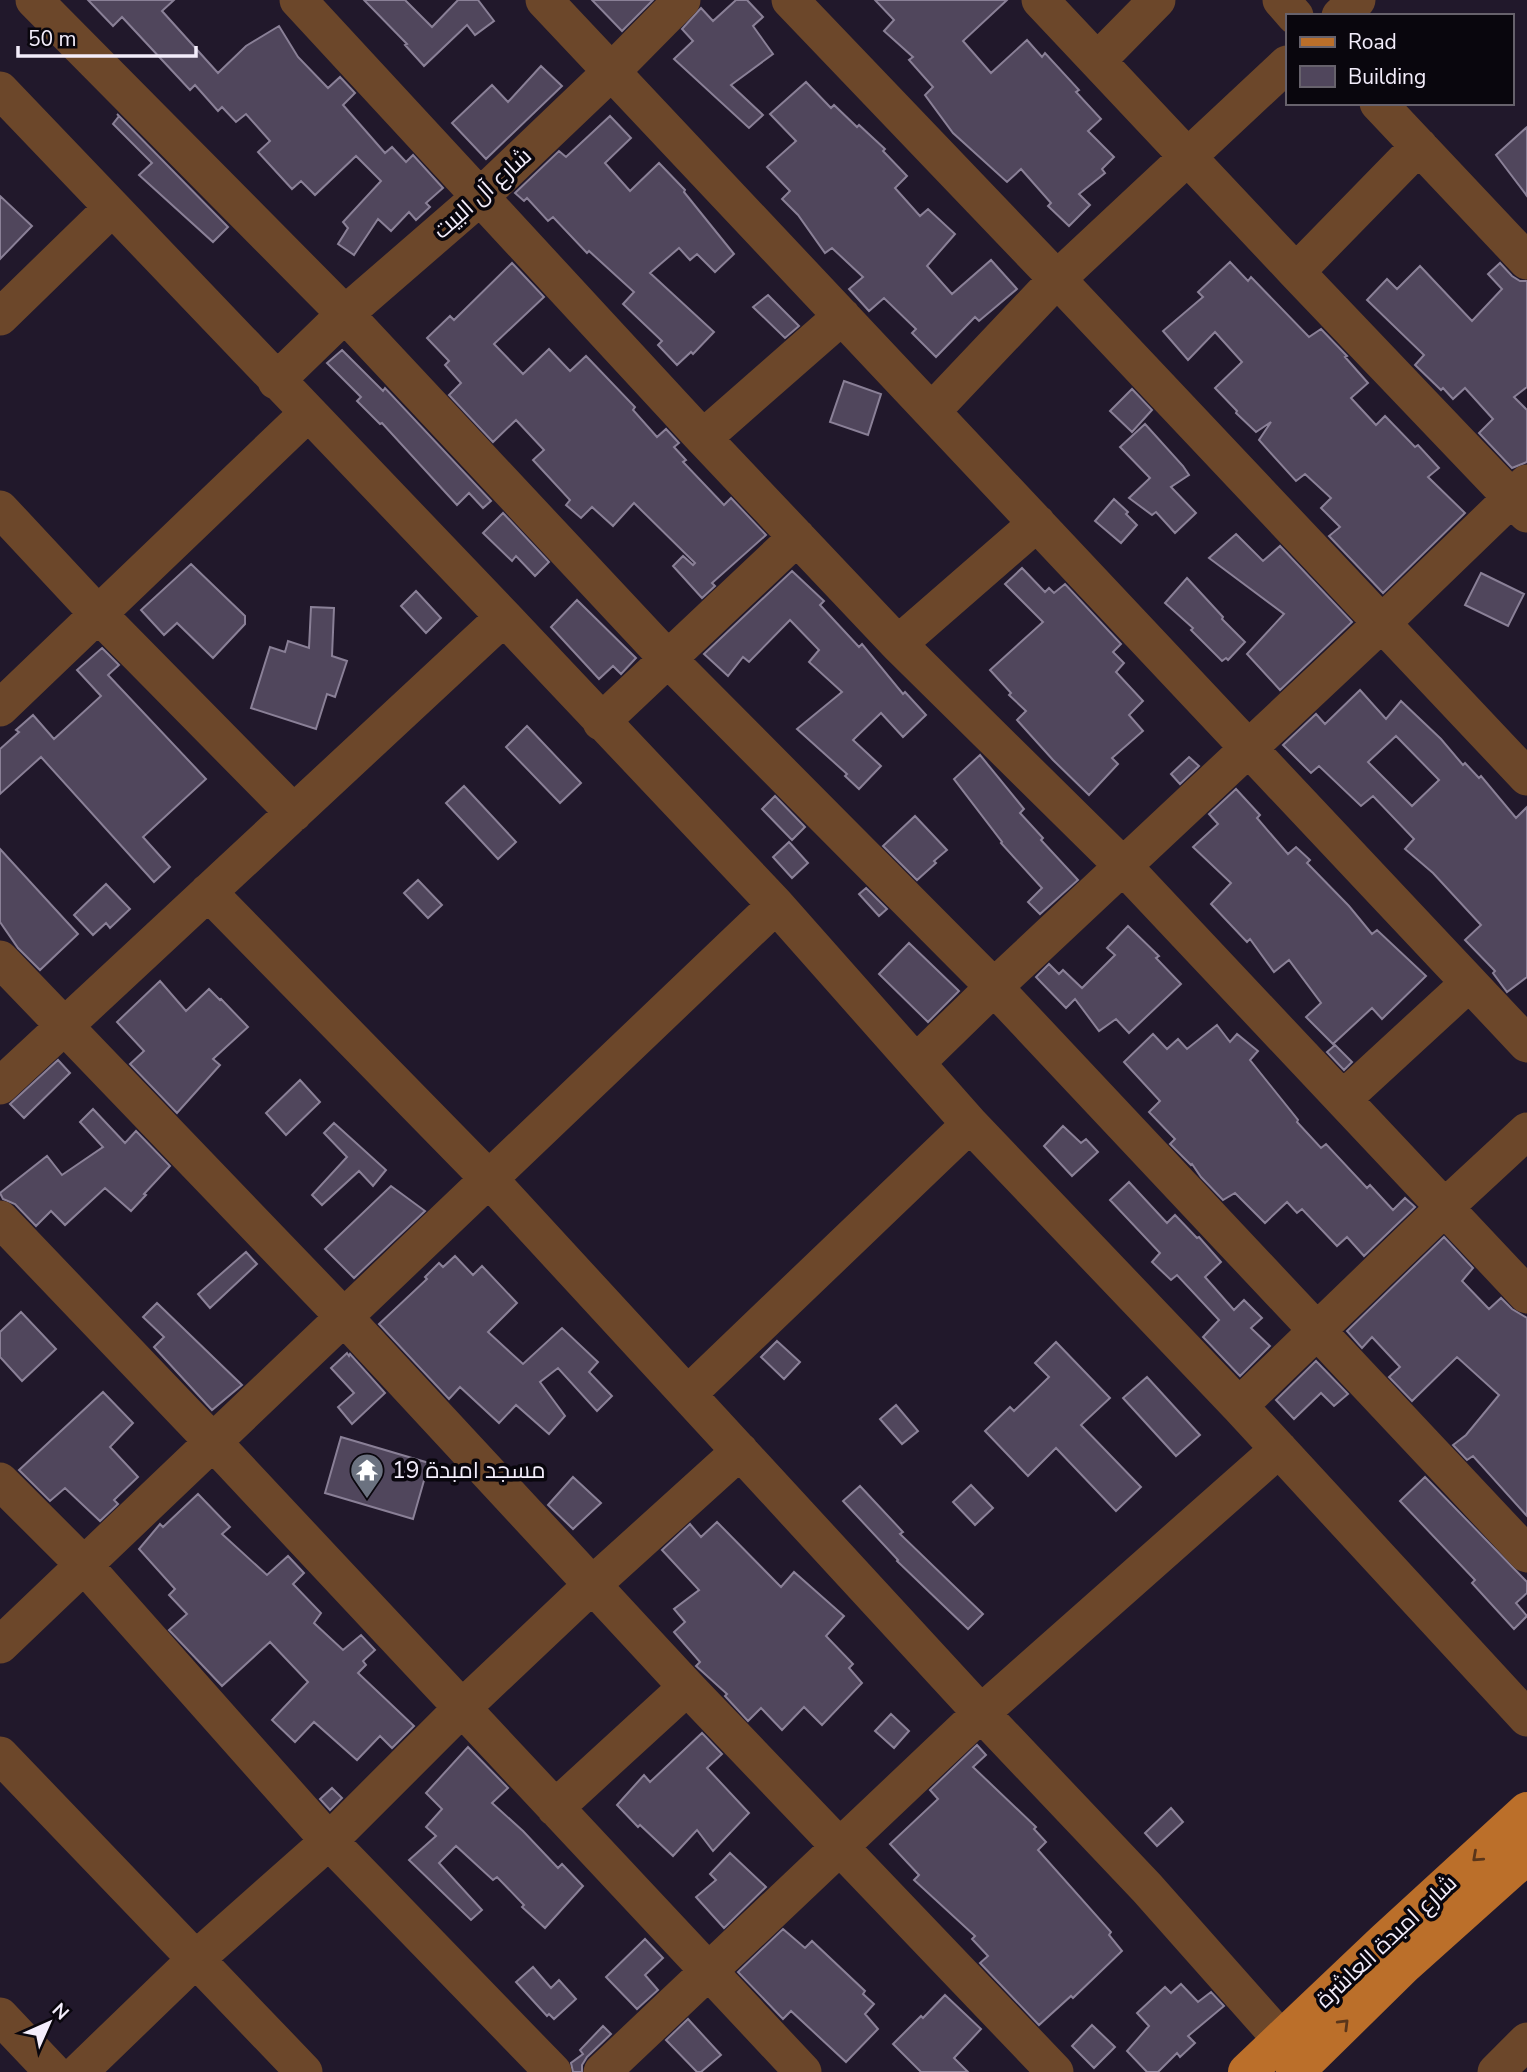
<svg xmlns="http://www.w3.org/2000/svg" width="1527" height="2072" font-family="'Nunito Sans',Cairo,sans-serif">
<rect width="100%" height="100%" fill="#21182b"/>
<!-- building -->
<path fill="#50465c" stroke="#8a8097" stroke-width="2" fill-rule="evenodd" d="M 88,0 L 174,0 L 162,11 L 218,73 L 246,46 L 279,26 L 298,57 L 328,88 L 340,77 L 355,93 L 343,105 L 385,153 L 392,147 L 406,162 L 413,155 L 443,188 L 426,203 L 430,207 L 416,220 L 409,212 L 391,231 L 378,219 L 354,255 L 338,244 L 348,228 L 343,222 L 381,181 L 356,156 L 315,195 L 301,181 L 292,189 L 258,152 L 270,141 L 246,114 L 236,122 L 222,107 L 218,111 L 195,85 L 190,90 L 122,17 L 113,26 Z
M 364,0 L 405,0 L 432,27 L 458,0 L 478,0 L 494,21 L 475,35 L 467,25 L 424,66 L 405,45 L 407,44 Z
M 592,0 L 653,0 L 622,31 Z
M 736,0 L 747,0 L 763,17 L 753,26 L 773,54 L 731,85 L 763,115 L 749,128 L 674,59 L 693,41 L 682,29 L 701,8 L 713,21 Z
M 875,0 L 1007,0 L 963,41 L 991,73 L 1027,40 L 1042,57 L 1045,53 L 1079,90 L 1076,92 L 1101,119 L 1088,131 L 1114,157 L 1102,169 L 1105,173 L 1079,194 L 1090,205 L 1069,226 L 1048,206 L 1051,203 L 1021,169 L 1007,182 L 953,133 L 925,95 L 933,87 L 909,60 L 913,57 L 884,31 L 894,20 Z
M 541,66 L 562,86 L 486,159 L 452,123 L 492,85 L 508,102 Z
M 806,82 L 831,108 L 834,105 L 857,127 L 859,125 L 885,149 L 883,151 L 907,176 L 895,188 L 920,216 L 928,209 L 955,234 L 927,266 L 952,294 L 991,260 L 1017,289 L 979,321 L 975,317 L 936,357 L 912,333 L 916,329 L 884,298 L 869,311 L 849,289 L 863,277 L 832,248 L 825,253 L 798,215 L 782,199 L 790,191 L 767,167 L 796,141 L 770,114 Z
M 117,114 L 228,227 L 213,242 L 139,175 L 152,163 L 113,124 L 119,116 Z
M 610,116 L 631,138 L 605,163 L 630,191 L 659,163 L 685,190 L 684,192 L 734,254 L 715,272 L 697,254 L 690,260 L 679,248 L 650,273 L 714,332 L 693,354 L 691,352 L 677,365 L 658,345 L 662,341 L 623,304 L 634,292 L 589,251 L 587,253 L 553,217 L 548,221 L 527,198 L 524,201 L 515,193 L 559,151 L 566,157 Z
M 1527,127 L 1527,196 L 1496,155 Z
M 0,196 L 32,226 L 0,259 Z
M 1230,262 L 1248,281 L 1251,277 L 1309,337 L 1321,329 L 1347,356 L 1345,357 L 1368,383 L 1351,398 L 1376,425 L 1385,416 L 1415,447 L 1418,445 L 1439,468 L 1428,477 L 1465,513 L 1383,593 L 1329,536 L 1340,527 L 1321,508 L 1331,498 L 1305,474 L 1296,481 L 1259,440 L 1271,422 L 1256,432 L 1236,413 L 1237,411 L 1215,388 L 1242,362 L 1215,332 L 1188,360 L 1163,331 L 1203,297 L 1198,292 Z
M 512,263 L 544,297 L 494,344 L 523,374 L 549,349 L 570,371 L 586,356 L 635,407 L 633,410 L 657,437 L 666,429 L 679,443 L 674,447 L 686,460 L 683,462 L 724,505 L 731,498 L 766,535 L 712,583 L 715,586 L 702,598 L 673,566 L 683,556 L 693,565 L 695,563 L 634,503 L 613,526 L 592,507 L 581,518 L 566,505 L 570,500 L 533,460 L 544,450 L 516,420 L 493,442 L 449,395 L 461,383 L 445,365 L 449,361 L 427,338 L 450,316 L 454,320 Z
M 1500,263 L 1512,276 L 1520,281 L 1527,281 L 1527,387 L 1514,397 L 1527,410 L 1527,462 L 1512,468 L 1479,433 L 1493,419 L 1465,388 L 1453,399 L 1443,388 L 1441,390 L 1415,365 L 1424,355 L 1367,300 L 1387,279 L 1397,289 L 1420,266 L 1472,321 L 1502,289 L 1488,274 Z
M 768,295 L 799,326 L 785,338 L 753,307 Z
M 342,350 L 383,391 L 385,388 L 491,501 L 483,508 L 469,493 L 457,505 L 382,423 L 380,424 L 357,401 L 361,397 L 327,363 Z
M 844,381 L 881,394 L 868,435 L 830,422 Z
M 1132,389 L 1152,410 L 1132,432 L 1110,411 Z
M 1145,424 L 1183,466 L 1189,475 L 1171,487 L 1196,513 L 1175,533 L 1156,512 L 1152,515 L 1129,498 L 1150,478 L 1120,447 Z
M 1114,499 L 1128,512 L 1126,514 L 1137,525 L 1121,543 L 1095,521 Z
M 503,513 L 549,562 L 535,576 L 516,556 L 512,561 L 483,533 Z
M 1236,534 L 1263,561 L 1280,546 L 1352,622 L 1280,690 L 1247,654 L 1284,614 L 1209,558 Z
M 191,564 L 245,616 L 245,624 L 213,658 L 177,623 L 164,635 L 141,610 Z
M 1022,568 L 1045,592 L 1049,588 L 1054,593 L 1065,584 L 1121,644 L 1113,652 L 1124,663 L 1116,672 L 1143,701 L 1129,715 L 1143,731 L 1112,758 L 1118,764 L 1089,795 L 1053,760 L 1017,720 L 1026,711 L 1009,695 L 1011,693 L 990,670 L 1043,622 L 1005,584 Z
M 792,571 L 824,601 L 820,605 L 859,647 L 862,644 L 903,694 L 905,692 L 926,715 L 903,737 L 881,713 L 853,740 L 881,766 L 859,789 L 845,776 L 847,774 L 797,729 L 842,692 L 809,662 L 819,650 L 790,620 L 749,662 L 743,657 L 728,676 L 704,654 Z
M 1481,573 L 1524,594 L 1508,626 L 1465,605 Z
M 1187,578 L 1223,617 L 1222,619 L 1245,642 L 1228,660 L 1226,658 L 1222,661 L 1191,630 L 1193,628 L 1165,603 Z
M 416,591 L 441,618 L 426,633 L 401,606 Z
M 577,600 L 636,658 L 621,674 L 613,666 L 599,679 L 551,627 Z
M 311,607 L 334,608 L 332,656 L 347,661 L 335,697 L 327,694 L 316,729 L 251,708 L 270,647 L 285,652 L 288,641 L 309,648 Z
M 102,648 L 119,665 L 108,675 L 206,779 L 143,837 L 170,867 L 154,882 L 41,757 L 0,794 L 0,749 L 19,732 L 16,730 L 33,715 L 54,739 L 101,696 L 77,670 Z
M 1360,690 L 1386,719 L 1401,701 L 1441,739 L 1463,765 L 1465,763 L 1479,778 L 1481,776 L 1516,818 L 1527,807 L 1527,977 L 1507,992 L 1493,973 L 1495,971 L 1465,940 L 1481,925 L 1433,873 L 1405,849 L 1414,839 L 1373,796 L 1361,806 L 1319,766 L 1311,773 L 1283,745 L 1316,714 L 1325,724 ZM 1396,736 L 1439,780 L 1412,806 L 1368,762 Z
M 527,726 L 581,783 L 560,803 L 506,747 Z
M 980,755 L 1024,809 L 1020,813 L 1043,838 L 1041,840 L 1078,880 L 1040,914 L 1028,902 L 1042,888 L 1001,843 L 1002,842 L 954,779 Z
M 1189,757 L 1199,766 L 1180,784 L 1171,774 Z
M 464,786 L 516,842 L 498,859 L 446,803 Z
M 1236,789 L 1260,815 L 1257,818 L 1288,854 L 1296,847 L 1310,860 L 1307,863 L 1349,906 L 1372,934 L 1377,930 L 1426,976 L 1382,1019 L 1372,1008 L 1333,1044 L 1306,1017 L 1321,1003 L 1289,960 L 1274,972 L 1250,939 L 1247,942 L 1211,904 L 1231,883 L 1193,847 L 1218,824 L 1209,814 Z
M 775,796 L 805,827 L 792,840 L 762,809 Z
M 915,816 L 947,850 L 934,861 L 936,863 L 917,880 L 883,846 Z
M 789,842 L 808,863 L 792,878 L 773,857 Z
M 0,849 L 78,934 L 40,970 L 18,948 L 0,922 Z
M 418,880 L 442,905 L 428,918 L 404,893 Z
M 106,884 L 130,909 L 110,928 L 106,923 L 93,935 L 74,915 Z
M 866,888 L 887,909 L 879,916 L 859,894 Z
M 1128,926 L 1159,956 L 1156,958 L 1181,984 L 1129,1033 L 1116,1019 L 1099,1031 L 1075,999 L 1066,1008 L 1036,977 L 1049,964 L 1059,974 L 1063,970 L 1082,988 L 1115,955 L 1107,948 Z
M 909,943 L 959,991 L 928,1022 L 879,974 Z
M 160,981 L 186,1011 L 209,989 L 220,1000 L 221,999 L 248,1027 L 213,1059 L 220,1065 L 177,1113 L 130,1064 L 144,1051 L 117,1022 Z
M 1217,1025 L 1230,1042 L 1237,1034 L 1258,1051 L 1250,1060 L 1298,1120 L 1297,1122 L 1321,1148 L 1326,1144 L 1367,1188 L 1370,1185 L 1393,1210 L 1405,1198 L 1415,1207 L 1364,1256 L 1347,1237 L 1337,1246 L 1302,1209 L 1297,1213 L 1287,1202 L 1265,1223 L 1235,1193 L 1223,1200 L 1201,1177 L 1192,1164 L 1191,1165 L 1170,1144 L 1175,1139 L 1149,1112 L 1160,1101 L 1124,1062 L 1153,1034 L 1167,1049 L 1178,1039 L 1187,1049 Z
M 1335,1045 L 1352,1062 L 1344,1070 L 1327,1052 Z
M 58,1060 L 70,1073 L 24,1118 L 10,1104 Z
M 300,1080 L 320,1102 L 286,1135 L 266,1113 Z
M 93,1109 L 125,1143 L 136,1131 L 170,1166 L 144,1194 L 146,1195 L 131,1211 L 105,1188 L 65,1225 L 51,1211 L 36,1226 L 15,1204 L 3,1199 L 0,1193 L 47,1156 L 62,1175 L 103,1147 L 80,1122 Z
M 334,1123 L 386,1170 L 373,1186 L 359,1171 L 322,1205 L 312,1195 L 347,1157 L 324,1133 Z
M 1063,1126 L 1081,1143 L 1086,1139 L 1098,1152 L 1072,1176 L 1044,1146 Z
M 1129,1182 L 1167,1223 L 1175,1215 L 1197,1238 L 1199,1237 L 1221,1262 L 1205,1277 L 1234,1310 L 1244,1300 L 1262,1318 L 1251,1328 L 1270,1346 L 1240,1376 L 1203,1337 L 1219,1320 L 1177,1275 L 1171,1280 L 1152,1262 L 1160,1253 L 1110,1200 Z
M 391,1186 L 425,1211 L 354,1278 L 325,1249 Z
M 1444,1237 L 1473,1268 L 1462,1281 L 1489,1309 L 1501,1298 L 1512,1309 L 1527,1318 L 1527,1516 L 1473,1456 L 1467,1460 L 1453,1445 L 1466,1435 L 1499,1395 L 1457,1357 L 1412,1401 L 1389,1377 L 1400,1367 L 1372,1337 L 1362,1348 L 1347,1331 Z
M 246,1252 L 257,1264 L 210,1308 L 198,1294 Z
M 455,1256 L 473,1275 L 482,1266 L 517,1303 L 488,1332 L 523,1364 L 562,1328 L 598,1362 L 589,1372 L 612,1396 L 597,1411 L 558,1368 L 540,1382 L 565,1416 L 549,1434 L 516,1405 L 499,1423 L 460,1387 L 449,1399 L 379,1324 L 427,1279 L 425,1277 L 439,1263 L 443,1267 Z
M 157,1303 L 242,1385 L 212,1410 L 154,1347 L 164,1337 L 143,1317 Z
M 21,1312 L 56,1349 L 22,1381 L 0,1357 L 0,1332 Z
M 777,1341 L 800,1362 L 784,1379 L 761,1357 Z
M 1056,1342 L 1110,1398 L 1081,1425 L 1141,1487 L 1116,1511 L 1056,1448 L 1028,1476 L 985,1431 L 1010,1407 L 1014,1411 L 1049,1377 L 1035,1363 Z
M 347,1353 L 349,1356 L 350,1354 L 385,1393 L 352,1424 L 338,1407 L 354,1393 L 331,1368 Z
M 1316,1361 L 1348,1394 L 1334,1406 L 1321,1393 L 1294,1419 L 1276,1400 Z
M 1147,1377 L 1200,1435 L 1176,1456 L 1123,1398 Z
M 103,1392 L 133,1423 L 110,1447 L 138,1477 L 114,1500 L 118,1504 L 100,1521 L 65,1488 L 50,1501 L 19,1470 Z
M 896,1405 L 918,1431 L 902,1444 L 880,1419 Z
M 341,1437 L 429,1463 L 413,1519 L 325,1493 Z
M 573,1477 L 601,1503 L 573,1529 L 548,1505 Z
M 1425,1477 L 1527,1582 L 1527,1593 L 1516,1603 L 1527,1616 L 1514,1629 L 1472,1583 L 1475,1580 L 1400,1501 Z
M 971,1485 L 993,1508 L 975,1525 L 953,1502 Z
M 860,1486 L 903,1532 L 900,1534 L 983,1614 L 968,1629 L 897,1561 L 898,1560 L 843,1501 Z
M 198,1494 L 230,1527 L 222,1534 L 267,1575 L 288,1556 L 304,1573 L 293,1584 L 321,1613 L 314,1623 L 343,1650 L 361,1635 L 375,1650 L 363,1661 L 366,1665 L 358,1673 L 414,1726 L 392,1748 L 380,1736 L 357,1760 L 314,1722 L 295,1742 L 272,1720 L 308,1682 L 270,1642 L 222,1686 L 169,1630 L 187,1614 L 169,1595 L 175,1589 L 139,1549 L 160,1524 L 163,1527 Z
M 717,1522 L 781,1587 L 794,1572 L 844,1616 L 826,1636 L 853,1664 L 849,1668 L 862,1683 L 822,1725 L 804,1707 L 782,1730 L 761,1708 L 748,1721 L 725,1696 L 727,1694 L 696,1666 L 700,1662 L 674,1632 L 685,1622 L 674,1609 L 699,1590 L 662,1550 L 690,1524 L 701,1537 Z
M 891,1714 L 909,1731 L 894,1748 L 875,1731 Z
M 702,1733 L 722,1754 L 707,1768 L 749,1813 L 713,1851 L 697,1830 L 673,1856 L 640,1825 L 638,1827 L 617,1805 L 644,1775 L 650,1782 Z
M 977,1745 L 986,1755 L 973,1767 L 1036,1827 L 1034,1829 L 1046,1842 L 1038,1850 L 1111,1932 L 1109,1935 L 1122,1951 L 1073,1998 L 1071,1996 L 1039,2025 L 980,1963 L 988,1956 L 972,1939 L 975,1936 L 914,1880 L 919,1875 L 890,1844 L 938,1799 L 930,1790 Z
M 468,1747 L 508,1788 L 492,1803 L 523,1831 L 558,1868 L 562,1864 L 583,1886 L 545,1928 L 522,1907 L 524,1905 L 497,1877 L 493,1880 L 456,1846 L 439,1863 L 482,1910 L 471,1920 L 409,1860 L 436,1836 L 426,1827 L 442,1809 L 426,1793 Z
M 332,1788 L 342,1798 L 330,1810 L 320,1799 Z
M 1171,1808 L 1183,1822 L 1157,1846 L 1145,1833 Z
M 730,1853 L 766,1887 L 724,1928 L 696,1897 L 716,1880 L 710,1874 Z
M 783,1929 L 805,1948 L 812,1941 L 865,1991 L 863,1994 L 874,2004 L 865,2014 L 878,2029 L 846,2062 L 791,2011 L 783,2019 L 738,1972 Z
M 645,1939 L 663,1958 L 645,1975 L 658,1990 L 637,2009 L 606,1977 Z
M 533,1967 L 551,1988 L 559,1980 L 576,1999 L 554,2019 L 549,2014 L 547,2016 L 516,1982 Z
M 1181,1984 L 1198,2002 L 1211,1992 L 1224,2006 L 1188,2036 L 1195,2043 L 1180,2057 L 1177,2053 L 1158,2072 L 1147,2072 L 1127,2051 L 1149,2026 L 1137,2013 L 1165,1987 L 1171,1993 Z
M 945,1995 L 981,2029 L 954,2058 L 968,2072 L 921,2072 L 893,2044 L 921,2016 L 923,2018 Z
M 688,2019 L 721,2055 L 701,2072 L 697,2072 L 666,2040 Z
M 1092,2025 L 1115,2047 L 1094,2068 L 1072,2046 Z
M 603,2026 L 611,2034 L 587,2057 L 582,2065 L 582,2072 L 573,2072 L 571,2063 L 583,2054 L 580,2050 Z"/>
<g fill="none" stroke-linecap="round" stroke-linejoin="round">
<!-- minor -->
<path stroke="#6c472a" stroke-width="37" d="M 34,0 L 345,314 L 668,659 L 994,987 L 1527,1554
M 298,0 L 703,438 L 898,644 L 1124,867 L 1527,1295
M 544,0 L 1527,1044
M 790,0 L 1057,279 L 1527,777
M 1040,0 L 1296,272 L 1527,514
M 1281,0 L 1295,16
M 1340,16 L 1357,0
M 1098,60 L 1157,0
M 0,90 L 504,617 L 776,905 L 970,1124 L 1239,1406 L 1527,1718
M 1378,103 L 1527,261
M 1296,272 L 1419,146
M 0,317 L 112,208
M 276,381 L 345,314 L 480,197 L 612,71 L 682,0
M 932,411 L 1057,279 L 1287,64
M 703,438 L 842,316
M 0,509 L 98,614 L 294,813
M 898,644 L 1037,523
M 0,708 L 308,413
M 601,722 L 797,537
M 208,892 L 489,1179 L 981,1713 L 1147,1888 L 1281,2039
M 0,959 L 344,1317 L 687,1687 L 1055,2072
M 916,1063 L 994,987 L 1381,624 L 1527,483
M 0,1086 L 504,617
M 1343,1099 L 1469,983
M 0,1219 L 213,1442 L 803,2072
M 688,1394 L 970,1124
M 1239,1406 L 1444,1208 L 1527,1131
M 0,1481 L 84,1565 L 329,1841 L 553,2072
M 0,1645 L 776,905
M 0,1755 L 304,2072
M 555,1808 L 687,1687
M 0,2016 L 53,2072
M 79,2072 L 196,1959 L 329,1841 L 462,1708 L 592,1585 L 740,1451
M 602,2072 L 981,1713 L 1279,1449
M 1496,2072 L 1527,2041"/>
<!-- major -->
<path stroke="#bb6f2a" stroke-width="38" d="M 1247,2072 L 1384,1942 L 1527,1811
M 1295,2072 L 1405,1964 L 1527,1855"/>
</g>
<!-- one-way arrows -->
<defs><path id="oneway-chevron" d="M-2-3.5L2.5 0L-2 3.5" fill="none" stroke-width="1.6" stroke-linecap="round" stroke-linejoin="round" transform="scale(1.75)"/></defs>
<g stroke="#59351a">
<use href="#oneway-chevron" transform="translate(1477 1857) rotate(138)"/>
<use href="#oneway-chevron" transform="translate(1344 2024) rotate(-45)"/>
</g>
<!-- icons -->
<defs>
<g id="temple-pin" transform="scale(1.75)"><path d="M0 17L-7.5 6A9.5 9.5 0 1 1 7.5 6Z" fill="#6b7280" stroke="#09060d"/><path d="M0-6L5-2H3V0L6.5 2.5H4V6H1.5V3h-3V6H-4V2.5H-6.5L-3 0V-2H-5Z" fill="#fff"/></g>
</defs>
<g fill-rule="evenodd">
<use href="#temple-pin" x="367" y="1470"/>
</g>
<g text-anchor="middle" stroke-width="7" stroke-linejoin="round" paint-order="stroke">
<!-- street labels -->
<g font-size="23" fill="#f3edfb" stroke="#09060d">
<text transform="translate(482 193) rotate(-42)" y="8">شارع آل البيت</text>
<text transform="translate(1386 1941) rotate(-43)" y="8">شارع امبدة العاشرة</text>
</g>
<!-- poi labels -->
<g font-size="23" fill="#f3edfb" stroke="#09060d" text-anchor="start">
<text x="392" y="1478">مسجد امبدة 19</text>
</g>
</g>
<!-- legend -->
<rect x="1286" y="14" width="228" height="91" fill="#09060d" stroke="#67626c" stroke-width="2"/>
<rect x="1300" y="37" width="35" height="10" fill="#bb6f2a" stroke="#67626c" stroke-width="2"/>
<text x="1348" y="49" font-size="21" fill="#f3edfb">Road</text>
<rect x="1300" y="66" width="35" height="21" fill="#50465c" stroke="#67626c" stroke-width="2"/>
<text x="1348" y="84" font-size="21" fill="#f3edfb">Building</text>
<!-- north arrow -->
<g transform="translate(49 2023) rotate(45)" stroke="#09060d" stroke-width="5" paint-order="stroke">
<path d="M0-5L12 26L0 18L-12 26Z" fill="#f3edfb"/>
<text y="-10" font-size="19" font-weight="bold" text-anchor="middle" fill="#f3edfb">N</text>
</g>
<!-- scale -->
<path d="M18 46v10h178v-10" fill="none" stroke="#f3edfb" stroke-width="3.5"/>
<text x="28" y="46" font-size="21" fill="#f3edfb" stroke="#09060d" stroke-width="5" paint-order="stroke">50 m</text>
</svg>
